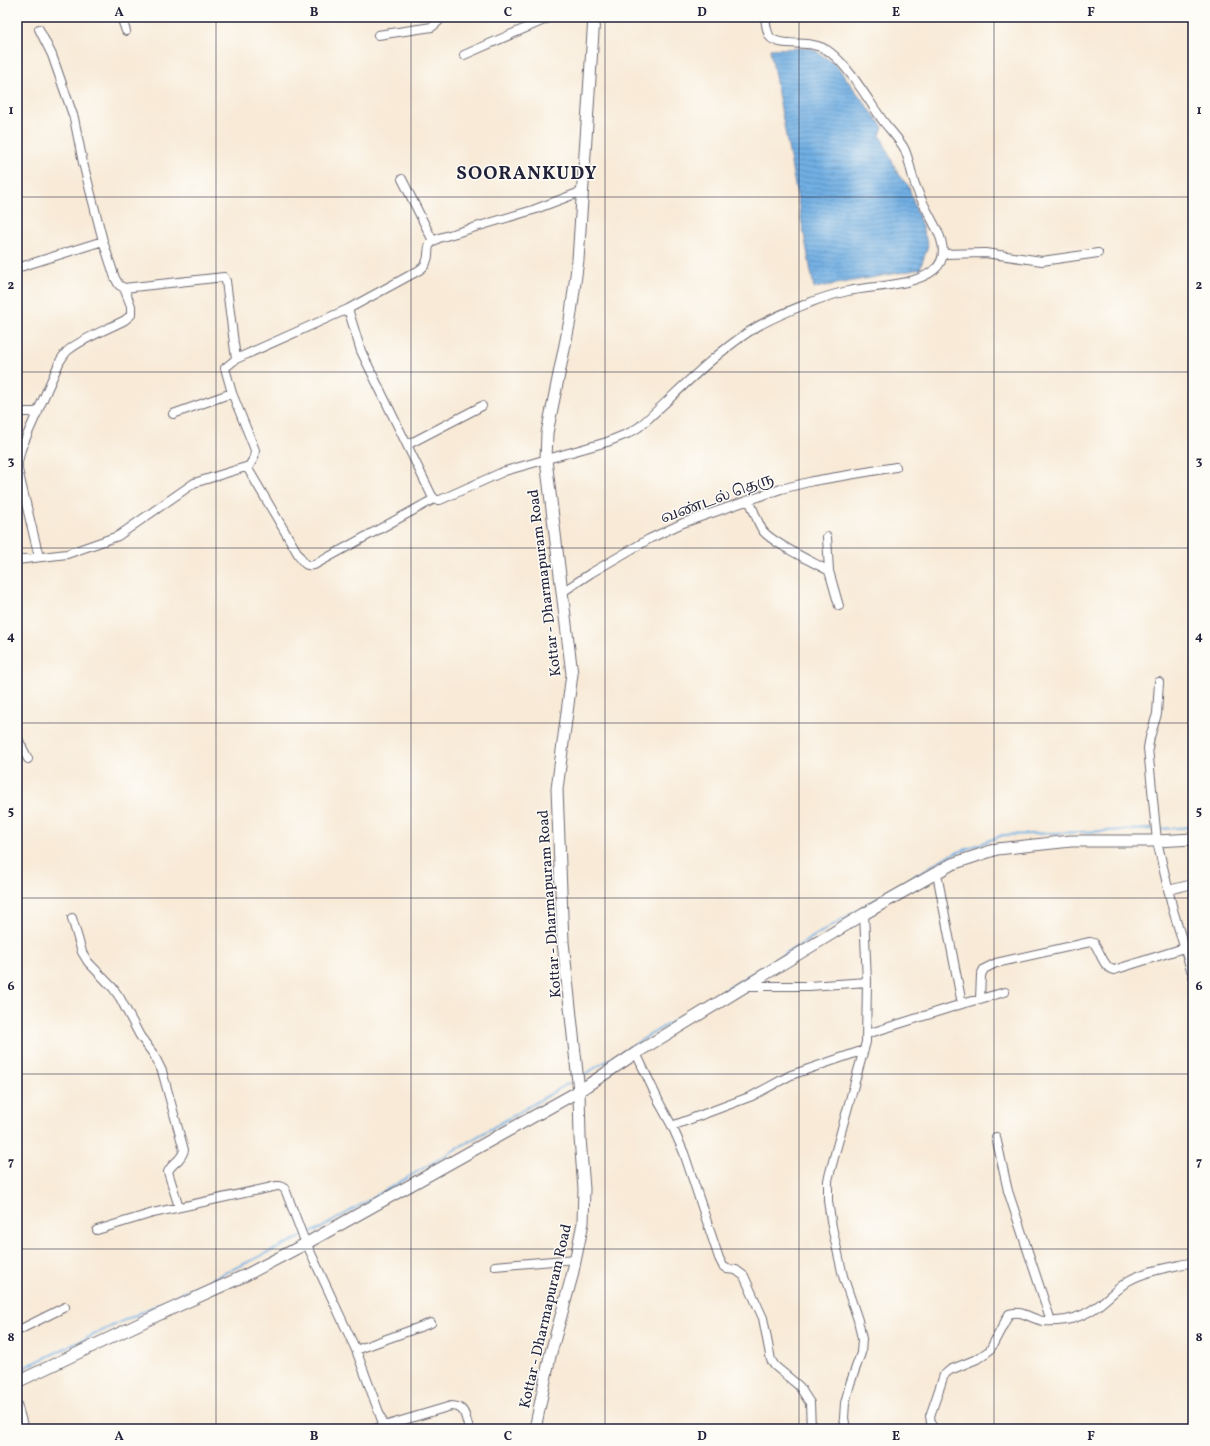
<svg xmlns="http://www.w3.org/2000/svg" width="1210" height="1446" font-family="Vollkorn,'Noto Serif Tamil',serif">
<defs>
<pattern id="water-rules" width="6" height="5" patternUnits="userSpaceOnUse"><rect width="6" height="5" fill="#71afe3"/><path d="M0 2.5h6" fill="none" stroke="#5c8eb9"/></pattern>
</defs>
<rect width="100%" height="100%" fill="#fdfcf7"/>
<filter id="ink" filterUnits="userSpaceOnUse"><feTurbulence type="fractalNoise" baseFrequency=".025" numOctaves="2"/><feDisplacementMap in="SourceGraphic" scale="8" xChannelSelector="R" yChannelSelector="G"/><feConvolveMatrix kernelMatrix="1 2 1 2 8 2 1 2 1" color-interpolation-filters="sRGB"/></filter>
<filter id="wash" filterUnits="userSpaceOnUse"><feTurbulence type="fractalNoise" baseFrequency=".012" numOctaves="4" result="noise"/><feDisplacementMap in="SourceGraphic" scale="16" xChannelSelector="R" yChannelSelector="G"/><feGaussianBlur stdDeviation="0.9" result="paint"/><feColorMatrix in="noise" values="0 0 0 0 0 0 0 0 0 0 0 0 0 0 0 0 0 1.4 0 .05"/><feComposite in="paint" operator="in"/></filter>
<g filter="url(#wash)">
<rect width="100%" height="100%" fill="#f8ead7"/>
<!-- water -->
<path fill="url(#water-rules)" stroke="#4a688f" d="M 811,48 L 835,64 L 883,127 L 880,135 L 899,176 L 908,185 L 928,245 L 920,269 L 814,288 L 770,49 Z"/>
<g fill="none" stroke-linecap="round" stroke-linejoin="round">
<!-- stream -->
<path stroke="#71afe3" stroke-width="2" d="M 1158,829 L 1193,827
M 585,1074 L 946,857 L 1003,835 L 1154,829
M 305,1235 L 321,1228 L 569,1083
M 17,1371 L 301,1237"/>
</g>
</g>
<g filter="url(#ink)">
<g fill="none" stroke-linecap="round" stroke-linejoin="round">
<!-- street casing -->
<g stroke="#6d6872" stroke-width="10">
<path id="street" d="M 121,17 L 126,31
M 39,29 L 52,55 L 74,118 L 83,163 L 103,241 L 115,278 L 119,285 L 124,288 L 224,277 L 226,281 L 236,359
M 378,35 L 432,27 L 439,21 L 439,17
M 464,55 L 551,17
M 402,179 L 433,241
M 943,254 L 985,253 L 1042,261 L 1098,253
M 17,268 L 103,241
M 348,309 L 361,351 L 432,496 L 436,500 L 440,500 L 505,471 L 607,442 L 629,433 L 639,427 C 676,394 709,358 750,331 C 768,319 789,311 809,303 C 821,298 835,294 848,291 C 872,286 915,286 934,270 C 949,258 942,238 934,224 C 928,212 921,200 916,187 C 911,175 910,160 904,148 C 898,138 890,130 883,121 C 869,101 849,67 831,53 C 826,49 820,46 813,45 C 802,42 777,46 770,37 C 766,31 766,23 765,17
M 17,412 L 38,412
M 173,414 L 232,393
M 407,445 L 482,406
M 247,467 L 301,559 C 305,565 307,566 314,565 L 434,499
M 749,500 C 754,510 757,522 763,531 C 774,544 813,562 829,571
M 827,537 L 829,571 L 839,606
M 39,557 L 23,491 L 18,470 L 18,462 L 21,449 L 60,361 C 63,357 65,352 70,349 C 84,338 108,329 125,320 L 131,315 L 131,306 L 124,288
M 17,560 L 67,554 L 118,536 L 194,483 L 249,466 L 254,458 L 255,450 L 232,393 L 225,368 L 236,359 L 348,309 L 416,272 C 420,270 424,267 426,263 C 432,250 422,247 439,238 L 533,210 L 583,191
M 561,593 L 591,573 L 649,539 L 683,523 L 781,489 L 813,481 L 896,467
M 1159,682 L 1157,714 L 1150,737 L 1148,748 L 1157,841 L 1173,910 L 1193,976
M 17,737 L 28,759
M 937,874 L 962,1004
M 1168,890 L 1193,884
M 72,918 L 82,952 L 88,962 L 113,988 L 120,998 L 140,1036 L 154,1055 L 162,1071 L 184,1150 C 181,1162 172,1162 168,1172 L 179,1207
M 747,986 L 809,986 L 867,982
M 980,999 L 981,975 L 984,969 L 996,963 L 1090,942 L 1094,943 C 1100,951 1104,969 1114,970 L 1184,948
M 867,1034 L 962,1004 L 1005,992
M 636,1053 L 660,1104 L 672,1126 L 684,1153 L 719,1258 L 723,1266 L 727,1269 L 736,1270 L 744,1276 L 763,1318 L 771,1360 L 775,1366 L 799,1386 L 810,1403 L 811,1429
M 672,1126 L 752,1096 L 791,1075 L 864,1050
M 996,1137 L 1008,1191 L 1051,1321
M 97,1230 L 153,1213 L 277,1186 L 280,1186 L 285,1189 L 302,1234 L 356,1350 L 384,1426
M 495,1266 L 576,1259
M 17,1331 L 65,1307
M 356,1350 L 431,1323
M 17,1404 L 24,1429
M 374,1429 L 451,1406 C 466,1406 465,1417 469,1429
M 846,1429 L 844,1418 L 845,1403 L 850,1384 L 861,1353 L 862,1339 L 858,1320 L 843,1276 L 832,1227 L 828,1201 L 828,1180 L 836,1150 L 866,1042 L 867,982 L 864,914
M 932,1429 L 930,1416 L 944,1375 L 950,1370 L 977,1359 L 990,1350 L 1009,1314 C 1022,1309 1032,1320 1044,1321 C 1051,1322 1059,1321 1066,1320 C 1077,1318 1090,1312 1099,1305 C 1109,1297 1118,1288 1128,1281 C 1147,1270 1172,1267 1193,1262"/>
</g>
<!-- secondary casing -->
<g stroke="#6d6872" stroke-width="13">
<path id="secondary" d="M 17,1382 L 158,1315 L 246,1275 L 307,1243 L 579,1091 L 636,1053 L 864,914 L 952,864 L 997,849 L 1071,841 L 1157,841 L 1193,839
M 535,1429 L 550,1356 L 572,1276 L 583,1223 L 584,1189 L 580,1138 L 579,1091 L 563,942 L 557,789 L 572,674 L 546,460 L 547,433 L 570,320 L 578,260 L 594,17"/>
</g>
<!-- street -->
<use href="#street" stroke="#fff" stroke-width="8"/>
<!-- secondary -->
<use href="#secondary" stroke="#fff" stroke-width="11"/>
</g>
</g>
<!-- grid -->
<path fill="none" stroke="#22223b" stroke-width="1" stroke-opacity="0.55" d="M 216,17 L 216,1429M 411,17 L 411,1429M 605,17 L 605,1429M 799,17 L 799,1429M 994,17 L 994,1429M 17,197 L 1193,197M 17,372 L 1193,372M 17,548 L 1193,548M 17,723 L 1193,723M 17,898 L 1193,898M 17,1074 L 1193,1074M 17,1249 L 1193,1249"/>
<g text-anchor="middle" stroke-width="3" stroke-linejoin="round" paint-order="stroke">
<!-- street labels -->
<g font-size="15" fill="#22223b" stroke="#fdfcf7">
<text transform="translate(717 498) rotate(-20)" y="5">வண்டல் தெரு</text>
<text transform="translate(544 583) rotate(-97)" y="5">Kottar - Dharmapuram Road</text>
<text transform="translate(549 904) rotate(-94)" y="5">Kottar - Dharmapuram Road</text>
<text transform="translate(545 1316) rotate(-77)" y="5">Kottar - Dharmapuram Road</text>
</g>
<!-- district labels -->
<g font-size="19" font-weight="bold" letter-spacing="1" fill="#22223b" stroke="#fdfcf7">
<text x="527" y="179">SOORANKUDY</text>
</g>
</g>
<!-- margin -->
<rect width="1210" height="1446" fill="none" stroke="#fdfcf7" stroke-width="44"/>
<rect x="22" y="22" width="1166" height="1402" fill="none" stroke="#22223b" stroke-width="1.5"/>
<g font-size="13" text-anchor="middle" font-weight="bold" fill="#22223b">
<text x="119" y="16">A</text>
<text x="314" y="16">B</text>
<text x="508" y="16">C</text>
<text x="702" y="16">D</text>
<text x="896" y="16">E</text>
<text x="1091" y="16">F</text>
<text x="11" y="114">1</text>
<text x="1199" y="114">1</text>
<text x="11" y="289">2</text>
<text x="1199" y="289">2</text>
<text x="11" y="465">3</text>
<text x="1199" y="465">3</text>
<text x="11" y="640">4</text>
<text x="1199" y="640">4</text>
<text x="11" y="815">5</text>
<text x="1199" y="815">5</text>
<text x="11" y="990">6</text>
<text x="1199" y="990">6</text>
<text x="11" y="1166">7</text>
<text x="1199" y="1166">7</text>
<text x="11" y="1341">8</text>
<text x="1199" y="1341">8</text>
<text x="119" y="1440">A</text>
<text x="314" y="1440">B</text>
<text x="508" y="1440">C</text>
<text x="702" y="1440">D</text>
<text x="896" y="1440">E</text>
<text x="1091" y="1440">F</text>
</g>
</svg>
